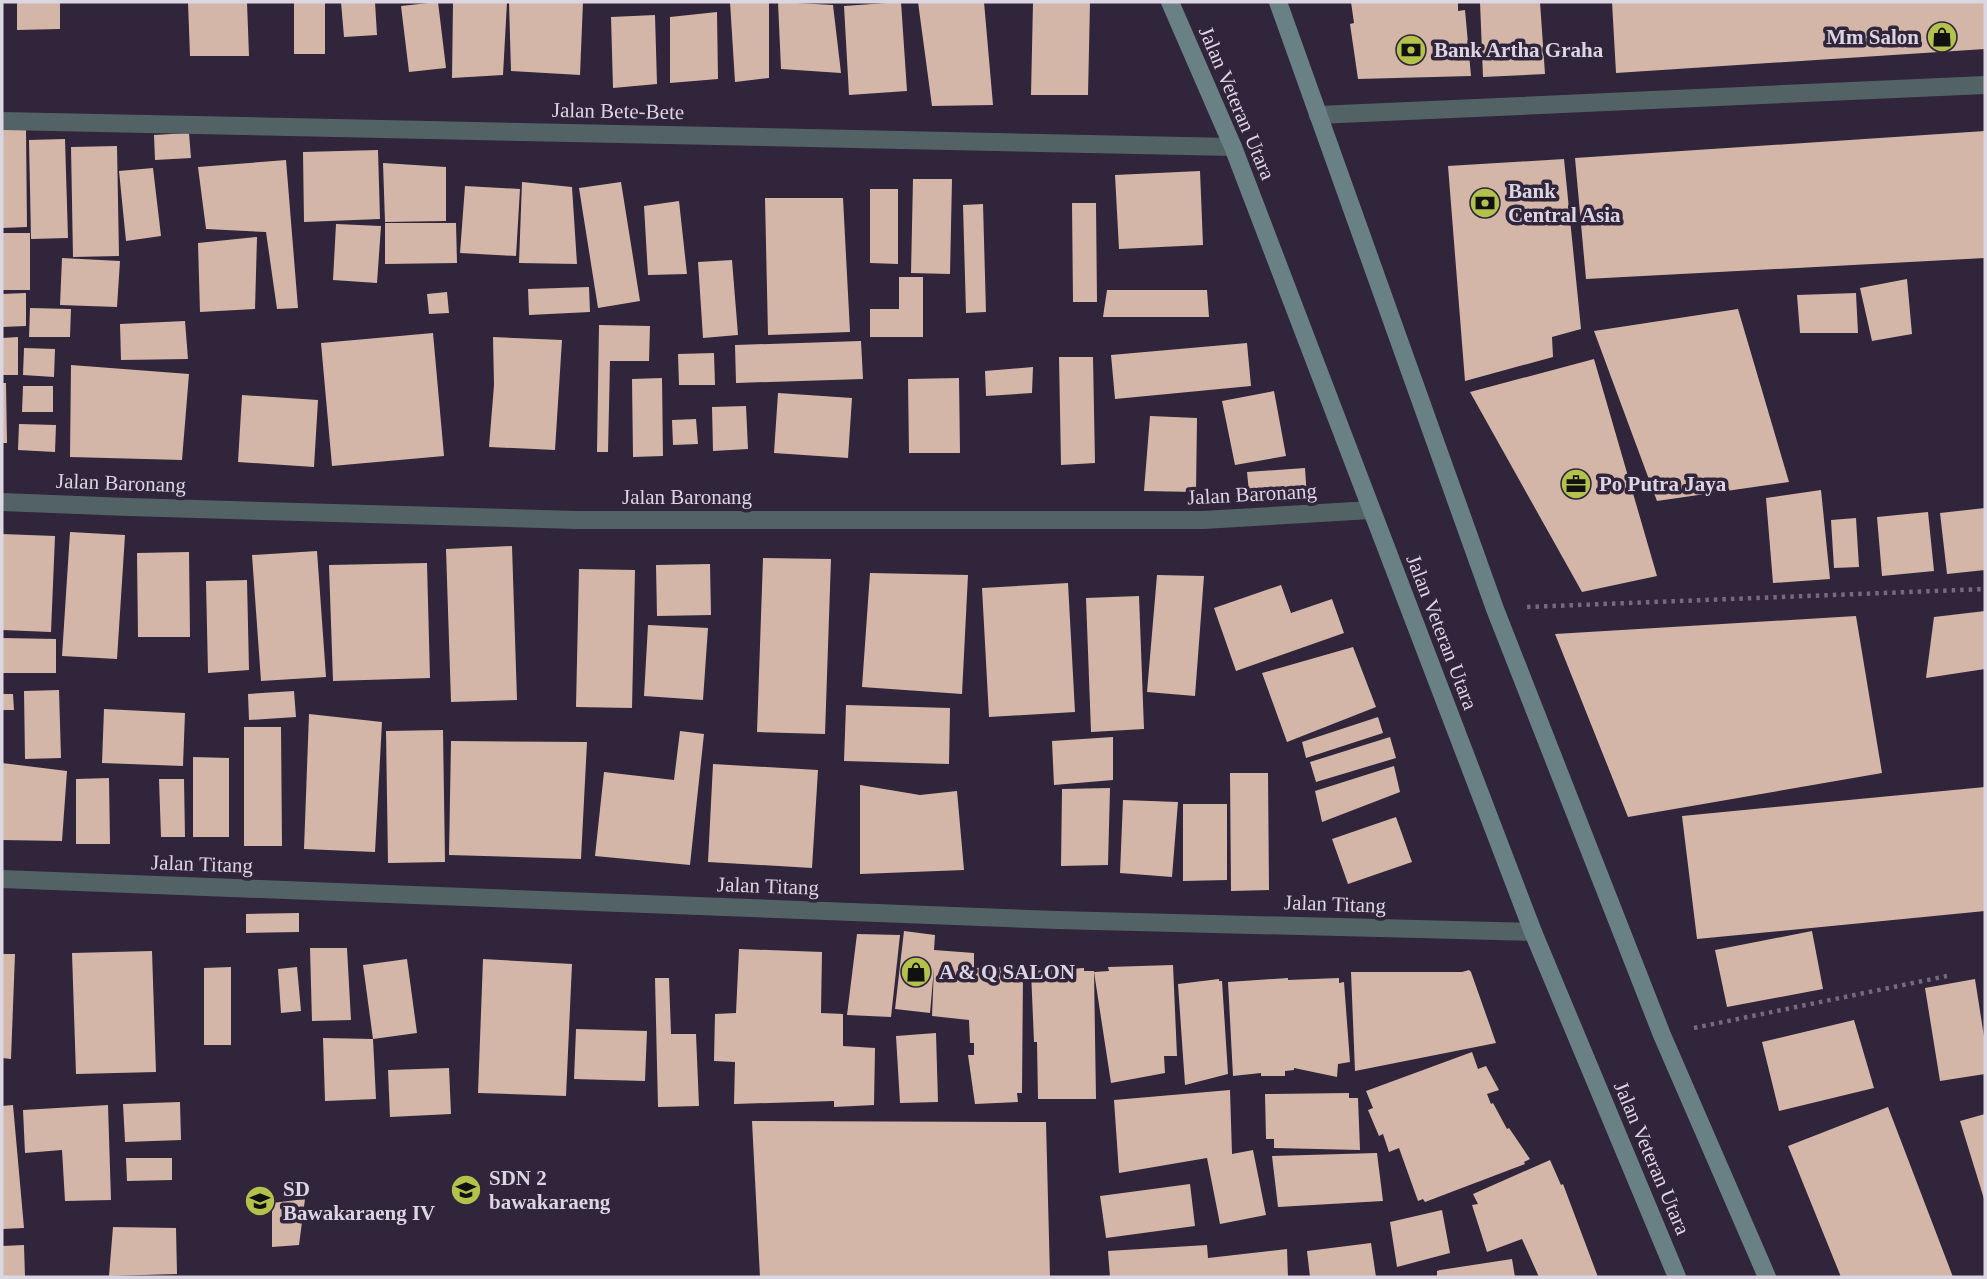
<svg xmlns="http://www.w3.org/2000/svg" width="1987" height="1279" font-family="'Times New Roman',serif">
<rect width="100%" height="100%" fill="#30253a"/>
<!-- building -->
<path fill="#d4b6a8" d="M 17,2 L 60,2 L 60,29 L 17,30 Z
M 188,2 L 247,2 L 249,56 L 190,56 Z
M 294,2 L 325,2 L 325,54 L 294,54 Z
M 341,2 L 375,2 L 377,35 L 344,37 Z
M 438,2 L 446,68 L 409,72 L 401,6 Z
M 453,2 L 507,2 L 503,75 L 452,78 Z
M 509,2 L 583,2 L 580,75 L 511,71 Z
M 730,2 L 769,2 L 769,78 L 735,82 Z
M 778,2 L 833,5 L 841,73 L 781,69 Z
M 901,2 L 907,91 L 849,95 L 844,6 Z
M 918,2 L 984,2 L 993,105 L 932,106 Z
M 1033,2 L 1090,2 L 1088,95 L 1031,95 Z
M 1351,2 L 1458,2 L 1458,11 L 1465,10 L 1471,76 L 1358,79 L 1350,24 L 1354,23 Z
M 1480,2 L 1540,2 L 1545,74 L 1483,77 Z
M 1612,2 L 1985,2 L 1985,49 L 1616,73 Z
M 717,12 L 718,79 L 670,83 L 670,17 Z
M 655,15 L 657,84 L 613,88 L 611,17 Z
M 2,129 L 26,129 L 27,227 L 2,228 Z
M 1985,131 L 1985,258 L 1586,279 L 1575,158 Z
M 189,133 L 191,158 L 155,160 L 154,135 Z
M 65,139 L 68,238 L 31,239 L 29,140 Z
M 117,146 L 119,256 L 73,257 L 71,147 Z
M 378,150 L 380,219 L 304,222 L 303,152 Z
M 1564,159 L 1581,329 L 1552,337 L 1553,357 L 1465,381 L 1448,166 Z
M 286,160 L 298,308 L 277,309 L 266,232 L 206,229 L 198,167 Z
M 383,163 L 446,167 L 446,221 L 385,222 Z
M 153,168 L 161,236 L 126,241 L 119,171 Z
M 1200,171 L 1203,245 L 1119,249 L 1115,175 Z
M 913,179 L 952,179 L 950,274 L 911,273 Z
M 522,182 L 572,187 L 577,264 L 519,263 Z
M 621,182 L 640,301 L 598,308 L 579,188 Z
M 465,186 L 520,189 L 516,256 L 460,253 Z
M 870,189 L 898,189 L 898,264 L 870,263 Z
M 765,198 L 843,198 L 850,332 L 768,335 Z
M 679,201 L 687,274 L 648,275 L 644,206 Z
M 1072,203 L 1096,203 L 1097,302 L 1073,302 Z
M 983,204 L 986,312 L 966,313 L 963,205 Z
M 385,223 L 456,223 L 457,263 L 385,264 Z
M 336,224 L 381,226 L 377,283 L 333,280 Z
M 2,233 L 30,233 L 30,290 L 2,290 Z
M 257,237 L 255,309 L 200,312 L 198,243 Z
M 62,258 L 120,261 L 117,307 L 60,305 Z
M 732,260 L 738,335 L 703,338 L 698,262 Z
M 899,277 L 923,277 L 923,337 L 870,337 L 870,309 L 899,309 Z
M 1907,279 L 1912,334 L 1872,341 L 1860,288 Z
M 589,287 L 590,312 L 529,315 L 528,289 Z
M 1107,290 L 1207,290 L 1209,317 L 1103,317 Z
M 447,292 L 449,313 L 429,314 L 427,294 Z
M 26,293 L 26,326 L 2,327 L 2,294 Z
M 1856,293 L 1858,333 L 1800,333 L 1797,295 Z
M 30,308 L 71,309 L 70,337 L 29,337 Z
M 1738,309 L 1789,482 L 1657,501 L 1594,331 Z
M 185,321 L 188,359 L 121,360 L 120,324 Z
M 599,325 L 650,326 L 649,361 L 610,361 L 608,452 L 597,452 Z
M 433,333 L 444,456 L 332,466 L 321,343 Z
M 18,337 L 18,375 L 2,375 L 2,338 Z
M 493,337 L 562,340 L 555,450 L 489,447 L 494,385 Z
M 861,341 L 863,379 L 736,383 L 735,345 Z
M 1247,343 L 1251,386 L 1115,399 L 1111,355 Z
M 24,348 L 55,349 L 54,377 L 23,375 Z
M 714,353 L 715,385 L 679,385 L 678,354 Z
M 1059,357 L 1093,357 L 1095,463 L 1061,465 Z
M 1594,359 L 1657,576 L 1582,592 L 1470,392 Z
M 71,365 L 189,374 L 182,460 L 70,457 Z
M 1033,367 L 1032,393 L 986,396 L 985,371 Z
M 662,378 L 663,456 L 633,457 L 632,379 Z
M 959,378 L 960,453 L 909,453 L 908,379 Z
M 2,383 L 6,383 L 7,443 L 2,443 Z
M 23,386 L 53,386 L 53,412 L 22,412 Z
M 1274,391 L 1286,456 L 1235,465 L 1222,401 Z
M 778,393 L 852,398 L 848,458 L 774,453 Z
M 242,395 L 318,400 L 314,467 L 238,462 Z
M 746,406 L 748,449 L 713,451 L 712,407 Z
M 1150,416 L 1197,418 L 1196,492 L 1144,491 Z
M 696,419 L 698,444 L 673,445 L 672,420 Z
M 19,424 L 56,425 L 55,452 L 18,450 Z
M 1305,468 L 1307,498 L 1250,502 L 1247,472 Z
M 1821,490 L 1830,579 L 1773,583 L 1766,498 Z
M 1985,508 L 1985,570 L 1947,574 L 1940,513 Z
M 1928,512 L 1934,571 L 1882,576 L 1877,517 Z
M 1856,518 L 1859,567 L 1834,568 L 1831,520 Z
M 70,532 L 125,535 L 117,659 L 62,656 Z
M 2,534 L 55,536 L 51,632 L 2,630 Z
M 512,546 L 517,700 L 451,702 L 446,549 Z
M 317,551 L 326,677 L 261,681 L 252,555 Z
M 189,552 L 190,637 L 138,637 L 137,553 Z
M 763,558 L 831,559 L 825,734 L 757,732 Z
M 427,563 L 430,678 L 333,681 L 329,565 Z
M 710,564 L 711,615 L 657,616 L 656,565 Z
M 579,569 L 635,570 L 632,708 L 576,707 Z
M 870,573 L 968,575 L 962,694 L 862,687 Z
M 1157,575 L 1204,576 L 1195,696 L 1147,692 Z
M 247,580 L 249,670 L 208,673 L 206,581 Z
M 1068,583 L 1075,712 L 989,717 L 982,588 Z
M 1281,585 L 1291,613 L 1332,599 L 1344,633 L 1236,671 L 1214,608 Z
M 1139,596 L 1144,729 L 1091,732 L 1086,598 Z
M 1985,611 L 1985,669 L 1926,678 L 1934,617 Z
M 1856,616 L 1882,773 L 1628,817 L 1555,634 Z
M 648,625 L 708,628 L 703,700 L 644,696 Z
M 2,638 L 56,639 L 56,673 L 2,673 Z
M 1353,647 L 1376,707 L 1287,742 L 1262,673 Z
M 59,690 L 61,758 L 25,759 L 24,691 Z
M 294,691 L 296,717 L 249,720 L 248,694 Z
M 2,694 L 13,694 L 14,710 L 2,710 Z
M 846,705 L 950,708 L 949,764 L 844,761 Z
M 104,709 L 185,713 L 183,766 L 102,763 Z
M 309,714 L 382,722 L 375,852 L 304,849 Z
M 1378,717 L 1383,733 L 1306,758 L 1302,742 Z
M 244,727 L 281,727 L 282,846 L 244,846 Z
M 443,730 L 445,862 L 388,863 L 386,731 Z
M 680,731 L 704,734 L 690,865 L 595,856 L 604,772 L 674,780 Z
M 1113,737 L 1113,780 L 1054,785 L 1052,741 Z
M 1390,737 L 1396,758 L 1316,782 L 1310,762 Z
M 451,741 L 587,742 L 581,859 L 449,855 Z
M 193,757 L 229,758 L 229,837 L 193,837 Z
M 2,763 L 67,771 L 62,841 L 2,840 Z
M 713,764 L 818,770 L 812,868 L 708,862 Z
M 1394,766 L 1400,792 L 1322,822 L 1315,791 Z
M 1230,773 L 1268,773 L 1269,890 L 1231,891 Z
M 109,778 L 110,844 L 76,844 L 76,779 Z
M 159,779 L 184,779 L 185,837 L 161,837 Z
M 860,785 L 920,795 L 957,791 L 964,870 L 860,874 Z
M 1985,787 L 1985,911 L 1697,939 L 1682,816 Z
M 1110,788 L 1108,865 L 1061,866 L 1062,789 Z
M 1123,800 L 1178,802 L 1172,877 L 1120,873 Z
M 1183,804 L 1227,804 L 1227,880 L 1183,881 Z
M 1396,817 L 1412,862 L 1348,884 L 1332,839 Z
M 299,913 L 299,932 L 246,933 L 246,914 Z
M 904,931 L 935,935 L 934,950 L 974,953 L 974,968 L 1018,967 L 1018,972 L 1023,972 L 1022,1093 L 1017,1093 L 1018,1102 L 975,1104 L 968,1055 L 974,1055 L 974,1043 L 970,1043 L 969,1020 L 932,1016 L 934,968 L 930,1013 L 895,1009 Z
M 1812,931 L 1823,989 L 1727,1007 L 1715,950 Z
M 857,934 L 900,935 L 891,1017 L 847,1015 Z
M 310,948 L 347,948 L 351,1020 L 312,1021 Z
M 739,949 L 822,952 L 821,1013 L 843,1014 L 843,1046 L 875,1048 L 874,1105 L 834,1107 L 834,1101 L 734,1104 L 735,1062 L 714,1061 L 715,1014 L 736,1013 Z
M 152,951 L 156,1072 L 76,1074 L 72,953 Z
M 2,954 L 15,954 L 11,1059 L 2,1058 Z
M 407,959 L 417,1033 L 373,1039 L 363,965 Z
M 483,959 L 572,964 L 566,1096 L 478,1093 Z
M 1173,965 L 1177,1056 L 1164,1056 L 1165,1073 L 1111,1083 L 1094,972 L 1109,971 L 1108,967 Z
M 231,967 L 231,1045 L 204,1045 L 204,968 Z
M 297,967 L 301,1011 L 281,1013 L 278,969 Z
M 1084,968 L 1084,971 L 1094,971 L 1096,1099 L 1038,1099 L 1037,1042 L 1034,1042 L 1031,971 Z
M 1469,970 L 1471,972 L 1496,1043 L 1355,1071 L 1351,972 L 1462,972 Z
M 655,978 L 669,978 L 671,1034 L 696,1034 L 699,1106 L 658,1107 Z
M 1288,978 L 1288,980 L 1339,978 L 1339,983 L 1344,982 L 1350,1062 L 1338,1064 L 1337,1077 L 1294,1068 L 1294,1070 L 1285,1071 L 1285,1076 L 1261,1076 L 1261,1073 L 1233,1076 L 1228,982 Z
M 1219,979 L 1219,981 L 1222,981 L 1228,1074 L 1185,1085 L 1178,984 Z
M 1975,979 L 1985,1043 L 1985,1074 L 1940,1081 L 1925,988 Z
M 1854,1020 L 1874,1088 L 1779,1111 L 1762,1042 Z
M 576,1029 L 647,1031 L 645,1081 L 574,1079 Z
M 936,1033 L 938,1102 L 900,1103 L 896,1036 Z
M 323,1038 L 373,1039 L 376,1099 L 325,1101 Z
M 1472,1052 L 1478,1069 L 1486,1066 L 1499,1090 L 1487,1094 L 1491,1104 L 1493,1103 L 1507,1129 L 1509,1128 L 1530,1159 L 1524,1162 L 1525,1164 L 1425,1202 L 1423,1199 L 1418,1201 L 1399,1148 L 1389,1152 L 1383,1134 L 1379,1136 L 1368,1110 L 1373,1108 L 1366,1091 Z
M 449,1068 L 451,1114 L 390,1117 L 388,1070 Z
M 1230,1090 L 1232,1154 L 1253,1150 L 1266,1215 L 1220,1224 L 1207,1158 L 1119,1173 L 1114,1100 Z
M 1349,1093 L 1349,1098 L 1358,1098 L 1360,1150 L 1274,1148 L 1274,1139 L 1266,1139 L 1265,1094 Z
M 180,1102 L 181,1140 L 125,1142 L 123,1104 Z
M 13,1105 L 24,1228 L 2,1229 L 2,1106 Z
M 108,1105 L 111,1200 L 65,1201 L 62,1150 L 25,1153 L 23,1110 Z
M 1888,1107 L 1953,1277 L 1841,1277 L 1788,1146 Z
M 1985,1114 L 1985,1202 L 1960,1121 Z
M 752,1121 L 1046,1122 L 1050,1277 L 760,1277 Z
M 1377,1153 L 1383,1201 L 1278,1207 L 1272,1156 Z
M 126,1158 L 172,1158 L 172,1180 L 127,1181 Z
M 1550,1160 L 1561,1185 L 1563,1184 L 1598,1277 L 1539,1277 L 1522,1239 L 1487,1252 L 1472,1205 L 1478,1204 L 1473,1194 Z
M 1190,1184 L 1195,1226 L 1106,1238 L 1100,1196 Z
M 305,1199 L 299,1245 L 272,1247 L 272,1203 Z
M 1442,1210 L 1450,1253 L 1397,1267 L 1390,1222 Z
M 113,1227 L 176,1228 L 177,1274 L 109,1276 Z
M 1371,1243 L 1376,1277 L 1310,1277 L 1307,1251 Z
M 24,1245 L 25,1277 L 2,1277 L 2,1246 Z
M 1207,1245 L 1208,1258 L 1287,1249 L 1288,1277 L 1110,1277 L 1108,1251 Z
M 1512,1259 L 1515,1277 L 1437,1277 L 1437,1271 L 1440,1270 Z"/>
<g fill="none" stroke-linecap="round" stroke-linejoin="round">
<!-- path -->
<path stroke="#746b7d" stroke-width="4.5" stroke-dasharray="3.5 5" stroke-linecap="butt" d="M 1527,607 L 1985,589
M 1694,1028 L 1947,976"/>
<!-- minor -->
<path stroke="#536264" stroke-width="18" d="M 1318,115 L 1985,85
M 2,121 L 1233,147
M 2,502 L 128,507 L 576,520 L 1203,520 L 1371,510
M 2,879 L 1057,920 L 1533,932"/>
<!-- secondary -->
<path stroke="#698084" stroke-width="18" d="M 1170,2 L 1233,147 L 1533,932 L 1677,1277
M 1278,2 L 1495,609 L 1662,1035 L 1767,1277"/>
</g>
<!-- icons -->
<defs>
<g id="shop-disc" transform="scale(1.575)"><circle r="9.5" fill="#b3c24b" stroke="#30253a"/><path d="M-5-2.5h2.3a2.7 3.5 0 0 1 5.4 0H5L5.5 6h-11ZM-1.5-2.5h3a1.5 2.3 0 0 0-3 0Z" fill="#111"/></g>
<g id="bank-disc" transform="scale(1.575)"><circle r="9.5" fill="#b3c24b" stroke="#30253a"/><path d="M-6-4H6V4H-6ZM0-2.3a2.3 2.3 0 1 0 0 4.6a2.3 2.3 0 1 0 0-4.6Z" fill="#111"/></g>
<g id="office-disc" transform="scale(1.575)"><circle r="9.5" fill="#b3c24b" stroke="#30253a"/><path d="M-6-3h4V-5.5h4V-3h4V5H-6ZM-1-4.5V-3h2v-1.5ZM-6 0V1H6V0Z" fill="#111"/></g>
<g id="school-disc" transform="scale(1.575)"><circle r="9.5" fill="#b3c24b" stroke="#30253a"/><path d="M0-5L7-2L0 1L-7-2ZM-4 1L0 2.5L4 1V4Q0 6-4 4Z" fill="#111"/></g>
</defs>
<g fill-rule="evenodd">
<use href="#shop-disc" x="1942" y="37"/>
<use href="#bank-disc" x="1411" y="50"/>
<use href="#bank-disc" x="1485" y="203"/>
<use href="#office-disc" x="1576" y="484"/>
<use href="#shop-disc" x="916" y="972"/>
<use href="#school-disc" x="466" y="1190"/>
<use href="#school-disc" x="260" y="1201"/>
</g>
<g text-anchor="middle" stroke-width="7" stroke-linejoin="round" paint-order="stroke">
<!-- poi labels -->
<g font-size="21" font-weight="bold" fill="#dcd6e3" stroke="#30253a" text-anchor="start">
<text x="1919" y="44" text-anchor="end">Mm Salon</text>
<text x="1434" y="57">Bank Artha Graha</text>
<text x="1508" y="198">Bank<tspan x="1508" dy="24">Central Asia</tspan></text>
<text x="1599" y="491">Po Putra Jaya</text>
<text x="939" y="979">A &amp; Q SALON</text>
<text x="489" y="1185">SDN 2<tspan x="489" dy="24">bawakaraeng</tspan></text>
<text x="283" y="1196">SD<tspan x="283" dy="24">Bawakaraeng IV</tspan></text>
</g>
<!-- street labels -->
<g font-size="21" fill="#dcd6e3" stroke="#30253a">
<text transform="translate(1237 103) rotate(67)" y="7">Jalan Veteran Utara</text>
<text transform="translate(618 111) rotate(1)" y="7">Jalan Bete-Bete</text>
<text transform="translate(121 483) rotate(2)" y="7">Jalan Baronang</text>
<text transform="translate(1252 494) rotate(-3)" y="7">Jalan Baronang</text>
<text x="687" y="504">Jalan Baronang</text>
<text transform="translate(1442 632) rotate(69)" y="7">Jalan Veteran Utara</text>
<text transform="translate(202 864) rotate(2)" y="7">Jalan Titang</text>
<text transform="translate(768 886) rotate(2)" y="7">Jalan Titang</text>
<text transform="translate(1335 904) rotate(2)" y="7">Jalan Titang</text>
<text transform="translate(1652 1158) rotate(67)" y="7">Jalan Veteran Utara</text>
</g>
</g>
<!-- border -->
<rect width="1987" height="1279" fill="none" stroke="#dcd6e3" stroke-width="7"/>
</svg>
